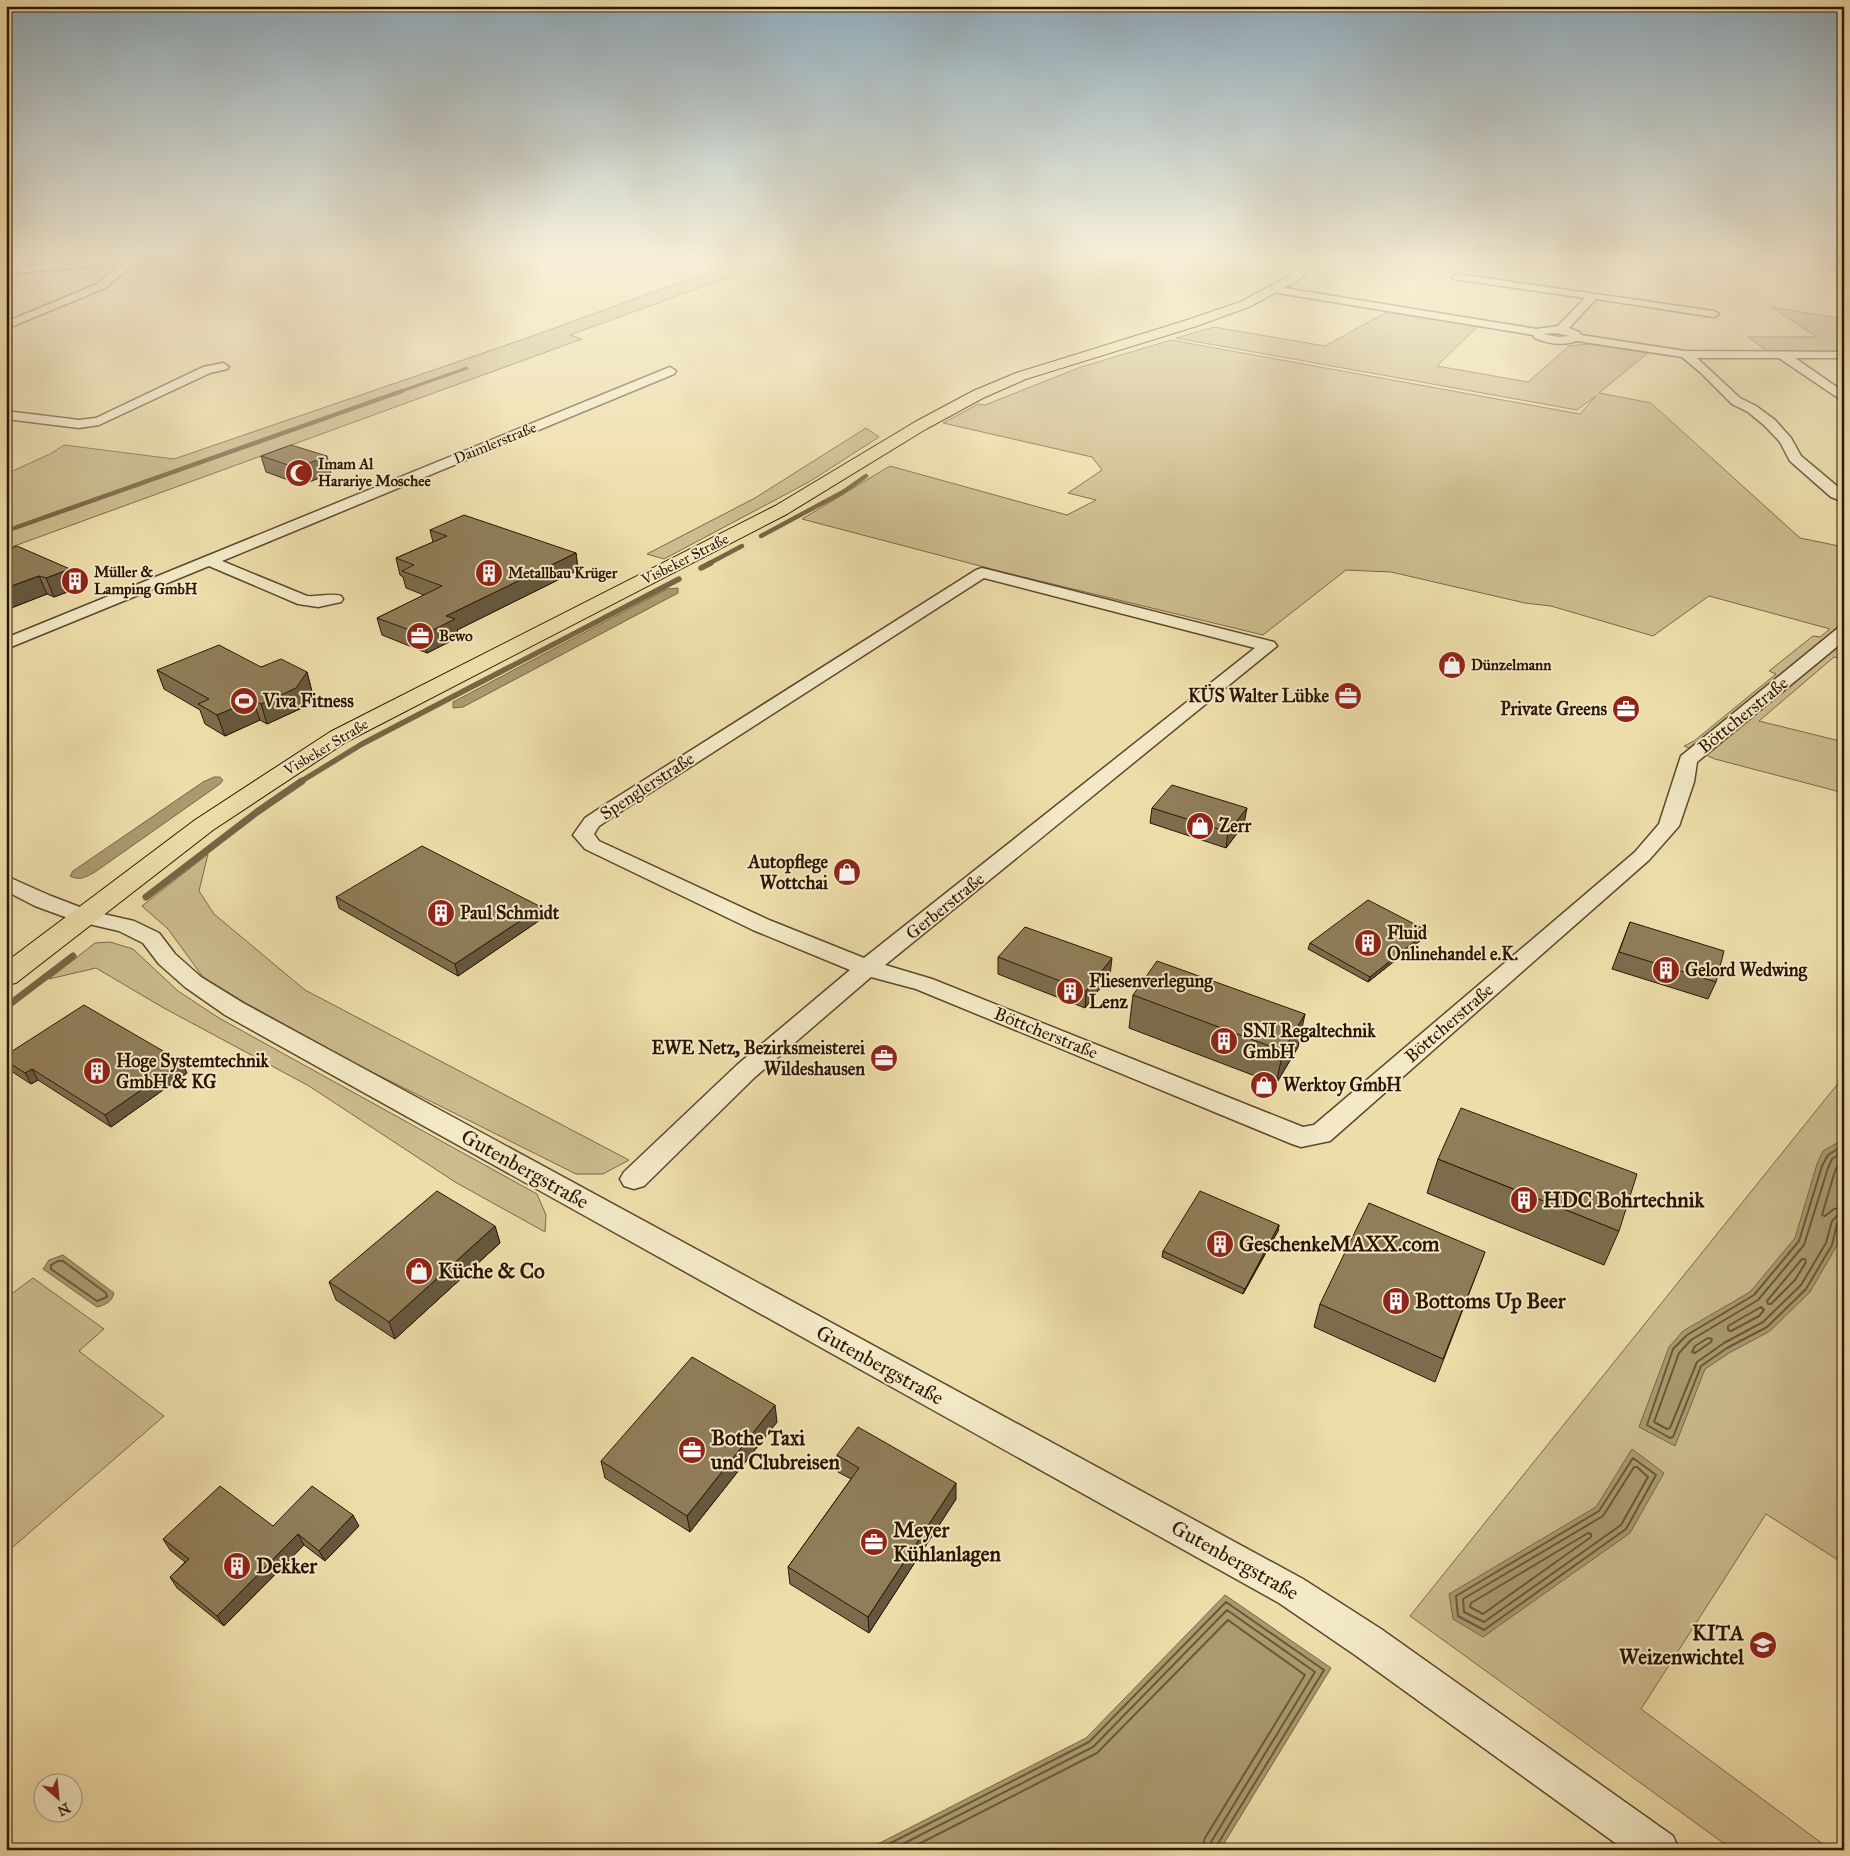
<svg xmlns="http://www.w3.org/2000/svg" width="1850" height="1856" font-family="'IM FELL Great Primer',serif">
<rect width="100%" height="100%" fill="#eddda9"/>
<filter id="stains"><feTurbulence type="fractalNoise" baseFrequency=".004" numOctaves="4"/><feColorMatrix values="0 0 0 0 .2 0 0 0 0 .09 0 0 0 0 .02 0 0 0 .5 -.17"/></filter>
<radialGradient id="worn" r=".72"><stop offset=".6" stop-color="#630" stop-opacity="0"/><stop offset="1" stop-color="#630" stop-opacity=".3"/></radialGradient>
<!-- green -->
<path fill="#ccbb8d" stroke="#7c6848" d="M 1739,256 L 1844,256 L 1844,271 Z
M 719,268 L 743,272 L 570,335 L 582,339 L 6,549 L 6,474 L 50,454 L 64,445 L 174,459 L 530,337 Z
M 1771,307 L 1844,319 L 1844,354 L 1770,353 L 1748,337 L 1817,337 Z
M 1389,311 L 1479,325 L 1437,366 L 1528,382 L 1569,346 L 1589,344 L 1649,352 L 1599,393 L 1651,403 L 1800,538 L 1844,547 L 1844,659 L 1834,657 L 1759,721 L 1844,742 L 1844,793 L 1715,759 L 1684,746 L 1694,741 L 1776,674 L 1769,671 L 1813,636 L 1820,637 L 1830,629 L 1709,596 L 1653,636 L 1551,606 L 1525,603 L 1391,572 L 1346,570 L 1263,635 L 1003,572 L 802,519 L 890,466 L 1067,515 L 1096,500 L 1068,493 L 1102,470 L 1092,457 L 943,423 L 978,404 L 985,405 L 1081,367 L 1171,340 L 1580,414 L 1596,396 L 1577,410 L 1176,338 L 1214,327 L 1325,346 Z
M 866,428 L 879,437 L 809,482 L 664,559 L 647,554 L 755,498 Z
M 208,854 L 199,891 L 214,914 L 305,990 L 629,1160 L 603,1174 L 576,1174 L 356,1064 L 244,1002 L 203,977 L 168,929 L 142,906 Z
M 110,942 L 133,949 L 178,991 L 219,1018 L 537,1194 L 546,1215 L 545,1232 L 455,1182 L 309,1086 L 162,1007 L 96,968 L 49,979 L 95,943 Z
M 1844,1076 L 1844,1564 L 1766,1514 L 1641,1709 L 1831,1850 L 1733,1850 L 1410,1616 Z
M 33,1278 L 104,1329 L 79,1351 L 164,1416 L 6,1553 L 6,1298 Z"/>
<!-- water -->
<path fill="#ab9970" stroke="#786544" d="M 678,588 L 678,593 L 463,707 L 453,708 L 453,702 L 667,589 Z
M 214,777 L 220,777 L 223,780 L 220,784 L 95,872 C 86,877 80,881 70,876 L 73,871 L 203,782 Z
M 1844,1139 L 1844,1217 L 1836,1247 L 1810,1292 L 1770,1331 L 1729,1353 L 1705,1369 L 1675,1446 L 1639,1427 L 1669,1347 L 1683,1331 L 1750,1292 L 1795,1238 L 1817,1164 L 1823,1151 Z
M 63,1255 L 114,1293 C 112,1302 105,1305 97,1307 L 43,1269 L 49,1260 Z
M 1632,1449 L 1664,1473 L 1630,1533 L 1483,1637 L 1453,1619 L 1449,1594 L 1596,1507 Z
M 1225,1595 L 1331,1668 L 1220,1850 L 866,1850 L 1086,1738 Z"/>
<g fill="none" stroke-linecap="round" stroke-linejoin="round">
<!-- shore -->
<path stroke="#6b5839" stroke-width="2" d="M 1844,1145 L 1828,1155 L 1822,1166 L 1799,1241 L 1754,1295 L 1687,1335 L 1673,1349 L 1647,1425 L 1670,1438 L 1673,1437 L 1701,1366 L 1727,1348 L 1767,1327 L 1806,1289 L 1832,1245 L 1837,1224 L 1844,1221
M 1844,1152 L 1832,1159 L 1828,1168 L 1804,1245 L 1758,1300 L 1691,1340 L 1679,1353 L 1654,1422 L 1667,1429 L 1670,1428 L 1697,1362 L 1724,1343 L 1763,1322 L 1801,1285 L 1826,1243 L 1832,1221 L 1837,1216 L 1844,1215
M 1844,1161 L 1838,1165 L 1835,1171 L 1822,1215 L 1825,1216 L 1834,1209 L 1844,1207
M 1802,1259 L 1805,1259 L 1806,1262 L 1795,1280 L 1771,1304 L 1768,1304 L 1767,1301 Z
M 58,1261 L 63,1261 L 106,1293 L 107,1297 L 97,1301 L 51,1269 L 51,1265 Z
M 1761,1307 L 1764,1310 L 1759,1316 L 1731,1331 L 1728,1330 L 1728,1326 Z
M 1708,1338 L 1712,1339 L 1711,1342 L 1695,1353 L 1692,1352 L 1695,1346 Z
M 1633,1458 L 1656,1475 L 1626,1529 L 1484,1630 L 1458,1616 L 1456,1596 L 1599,1511 Z
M 1634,1467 L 1637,1467 L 1648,1477 L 1621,1525 L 1484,1622 L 1464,1612 L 1463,1599 L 1603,1516 Z
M 1588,1533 L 1591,1534 L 1591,1537 L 1483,1614 L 1470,1607 L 1471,1603 Z
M 877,1850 L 1089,1742 L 1226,1602 L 1324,1670 L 1217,1845 L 1216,1850
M 891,1850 L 1093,1747 L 1227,1610 L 1315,1672 L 1211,1842 L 1210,1850
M 907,1850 L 1097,1753 L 1228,1620 L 1305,1675 L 1205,1838 L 1202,1850"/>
<!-- stream-far3 -->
<path stroke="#786544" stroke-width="3" d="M 399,392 L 467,368"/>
<!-- stream-far2 -->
<path stroke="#786544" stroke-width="4.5" d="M 6,531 L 402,391
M 761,536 L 843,492 L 866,476
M 708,564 L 742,546"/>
<!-- stream-far1 -->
<path stroke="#786544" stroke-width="5.5" d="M 701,568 L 711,563
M 300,782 L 362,744 L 679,579"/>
<!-- stream -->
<path stroke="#786544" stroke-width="7" d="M 146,897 L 257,812 L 302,781
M 6,1007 L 73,956"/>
<!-- minor casing -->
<g stroke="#5c482c" stroke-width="3">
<path id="minor" d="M 132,256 L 143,256 L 105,288 L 6,329 L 6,322 L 97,284 L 122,264 L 6,274 L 6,268 Z
M 1457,274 L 1714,311 L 1719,314 L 1714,317 L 1596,299 L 1569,328 L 1579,332 L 1581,335 L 1685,351 L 1844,352 L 1844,358 L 1795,358 L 1844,392 L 1844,402 L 1779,358 L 1697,358 L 1740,398 L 1756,406 L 1775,420 L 1791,438 L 1801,456 L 1844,492 L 1844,502 L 1831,497 L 1790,461 L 1780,442 L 1765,426 L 1748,412 L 1732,404 L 1701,373 L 1682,357 L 1577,341 C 1562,346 1549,344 1535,338 L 1533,335 L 1278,293 L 1273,290 L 1278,287 L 1536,329 L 1558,326 L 1585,298 L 1453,279 L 1452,277 ZM 1556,333 L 1570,336 L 1558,337 L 1543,334 Z
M 223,363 L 229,367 L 227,369 L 210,373 L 99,425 L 79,428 L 6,419 L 6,411 L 79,420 L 96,418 L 203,367 Z
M 670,367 L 676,371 L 674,374 L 222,561 L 307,596 C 318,597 330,593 341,596 L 343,599 L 341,602 L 318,607 L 298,604 L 209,566 L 6,649 L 6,638 Z
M 982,568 L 1274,642 L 1277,646 L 885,965 L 932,979 L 1303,1127 L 1314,1125 L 1635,852 L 1659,824 L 1681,756 L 1838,628 L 1844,627 L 1844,641 L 1697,762 L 1694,782 L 1679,826 L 1649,860 L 1330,1141 L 1301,1147 L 1292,1144 L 916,989 L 871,977 L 755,1077 L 644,1186 L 634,1189 L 624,1186 L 620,1179 L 624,1172 L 737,1065 L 850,970 L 753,930 L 585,849 L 573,835 L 585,818 L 603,806 L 976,570 ZM 984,578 L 1255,648 L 864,958 L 769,920 L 599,841 L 594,834 L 599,826 L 617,814 Z
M 6,876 L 51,896 L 90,911 L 134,921 L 159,933 L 175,954 L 201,977 L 243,1003 L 1303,1579 L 1381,1629 L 1673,1836 L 1679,1850 L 1625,1850 L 1355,1655 L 1279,1603 L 225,1015 L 185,987 L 159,964 L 143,943 L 119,931 L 76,921 L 35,906 L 6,891 Z"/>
</g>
<!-- major casing -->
<g stroke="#2b1602" stroke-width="2">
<path id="major" d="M 1314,256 L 1327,256 L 1296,282 L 1249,307 L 1197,326 L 1026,379 L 983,398 L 926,429 L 787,514 L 346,742 L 213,830 L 16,983 L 6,985 L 6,962 L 195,820 L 330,732 L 775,506 L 915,422 L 973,391 L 1016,373 L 1187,320 L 1240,302 L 1287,277 Z"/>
</g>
<!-- minor -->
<use href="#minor" fill="#f3e9c7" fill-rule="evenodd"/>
<!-- major -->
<use href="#major" fill="#eddda9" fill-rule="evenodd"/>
</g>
<!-- wall -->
<path fill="#7c6c4d" stroke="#2b1602" d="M 261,456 L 331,473 L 302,485 L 266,472 Z
M 430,530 L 576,553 L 578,570 L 457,630 L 459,637 L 427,653 L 382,635 L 377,618 L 424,595 L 406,588 L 403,577 L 400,575 L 396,558 L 433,542 Z
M 6,550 L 78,588 L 54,597 L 47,594 L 6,610 Z
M 261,667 L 307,672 L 312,692 L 302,708 L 267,724 L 260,720 L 225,736 L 205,724 L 200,710 L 164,689 L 157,670 Z
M 1152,808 L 1244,824 L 1226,848 L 1150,823 Z
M 336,897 L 543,918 L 458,976 L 339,908 Z
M 1630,922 L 1716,982 L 1708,999 L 1612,969 Z
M 1426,936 L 1368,982 L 1308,949 L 1310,943 Z
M 998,957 L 1110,975 L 1085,1008 L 998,974 Z
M 1133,995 L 1298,1047 L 1276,1084 L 1129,1028 Z
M 6,1055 L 187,1073 L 111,1127 L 38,1080 L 31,1084 L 8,1069 L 6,1067 Z
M 1438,1159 L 1619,1231 L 1604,1265 L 1427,1193 Z
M 1279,1225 L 1278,1231 L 1243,1294 L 1162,1257 L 1163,1251 Z
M 495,1226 L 500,1243 L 395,1339 L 336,1300 L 329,1282 Z
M 1485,1252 L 1435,1382 L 1314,1327 L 1320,1304 Z
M 777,1422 L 690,1532 L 605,1478 L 601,1461 Z
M 837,1455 L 956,1499 L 869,1633 L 790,1584 L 788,1567 L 851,1479 L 838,1472 Z
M 273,1526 L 359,1526 L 325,1561 L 304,1545 L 224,1626 L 177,1588 L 170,1577 L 185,1562 L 170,1550 L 163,1539 Z"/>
<!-- shaded-wall -->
<path fill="#65583e" stroke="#2b1602" d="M 327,456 L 331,473 L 302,485 L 297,468 Z
M 576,553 L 578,570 L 457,630 L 459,637 L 427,653 L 423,635 L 446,616 Z
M 70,569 L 78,588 L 54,597 L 46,578 Z
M 39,576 L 47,594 L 6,610 L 6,588 Z
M 307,672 L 312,692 L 302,708 L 267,724 L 261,704 Z
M 253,700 L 260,720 L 225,736 L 217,715 Z
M 1247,808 L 1244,824 L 1226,848 L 1228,832 Z
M 541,907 L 543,918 L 458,976 L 455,964 Z
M 1428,931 L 1426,936 L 1368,982 L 1370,977 Z
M 1112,958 L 1110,975 L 1085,1008 L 1086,991 Z
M 1305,1014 L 1298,1047 L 1276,1084 L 1283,1051 Z
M 182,1062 L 187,1073 L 111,1127 L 105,1115 Z
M 32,1069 L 38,1080 L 31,1084 L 25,1073 Z
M 1279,1225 L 1278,1231 L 1243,1294 L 1245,1289 Z
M 495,1226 L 500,1243 L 395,1339 L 389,1322 Z
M 775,1405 L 777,1422 L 690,1532 L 687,1516 Z
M 956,1483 L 956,1499 L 869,1633 L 868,1617 Z
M 353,1515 L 359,1526 L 325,1561 L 319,1551 Z
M 298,1534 L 304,1545 L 224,1626 L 217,1616 Z"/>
<!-- building -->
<path fill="#907d59" stroke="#2b1602" d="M 291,445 L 327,456 L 297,468 L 261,456 Z
M 464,515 L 576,553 L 446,616 L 455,619 L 423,635 L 377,618 L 442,586 L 402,571 L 414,565 L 396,558 L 447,536 L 430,530 Z
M 17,546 L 70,569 L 46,578 L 39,576 L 6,588 L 6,550 Z
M 219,645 L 261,667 L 281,659 L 307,672 L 296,688 L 261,704 L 253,700 L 217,715 L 198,704 L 209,699 L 157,670 Z
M 1172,785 L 1247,808 L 1228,832 L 1152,808 Z
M 422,846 L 541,907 L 455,964 L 336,897 Z
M 1368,900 L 1428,931 L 1370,977 L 1310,943 Z
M 1630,922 L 1724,951 L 1716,982 L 1619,952 Z
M 1025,927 L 1112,958 L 1086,991 L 998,957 Z
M 1157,961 L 1305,1014 L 1283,1051 L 1133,995 Z
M 84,1005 L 182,1062 L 105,1115 L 32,1069 L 25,1073 L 6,1061 L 6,1055 Z
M 1461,1108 L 1637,1174 L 1619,1231 L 1438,1159 Z
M 437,1191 L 495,1226 L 389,1322 L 329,1282 Z
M 1200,1191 L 1279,1225 L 1245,1289 L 1163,1251 Z
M 1369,1203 L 1485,1252 L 1443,1359 L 1320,1304 Z
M 692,1357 L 775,1405 L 687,1516 L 601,1461 Z
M 858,1427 L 956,1483 L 868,1617 L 788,1567 L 859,1468 L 837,1455 Z
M 220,1486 L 273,1526 L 312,1486 L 353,1515 L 319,1551 L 298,1534 L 217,1616 L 170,1577 L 189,1559 L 163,1539 Z"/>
<!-- sky -->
<linearGradient id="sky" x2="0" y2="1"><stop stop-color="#8fa9b8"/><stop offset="0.5" stop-color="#f7f0d8"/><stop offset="1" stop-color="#f7f0d8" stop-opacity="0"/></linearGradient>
<rect width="1850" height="516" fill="url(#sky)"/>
<!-- icons -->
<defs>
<g id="mosque-disc" transform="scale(1.4375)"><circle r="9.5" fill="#8f2418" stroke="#f3e9c7"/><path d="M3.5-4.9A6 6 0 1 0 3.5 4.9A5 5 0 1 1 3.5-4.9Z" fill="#fff"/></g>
<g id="building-disc" transform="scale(1.4375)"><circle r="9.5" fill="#8f2418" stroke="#f3e9c7"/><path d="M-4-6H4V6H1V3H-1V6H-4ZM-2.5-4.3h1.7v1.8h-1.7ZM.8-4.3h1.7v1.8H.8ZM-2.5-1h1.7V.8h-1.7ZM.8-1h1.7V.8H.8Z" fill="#fff"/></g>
<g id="office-disc" transform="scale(1.4375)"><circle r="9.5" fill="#8f2418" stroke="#f3e9c7"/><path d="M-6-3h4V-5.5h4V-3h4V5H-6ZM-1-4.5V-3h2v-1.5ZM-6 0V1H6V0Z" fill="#fff"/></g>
<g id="shop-disc" transform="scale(1.4375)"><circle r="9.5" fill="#8f2418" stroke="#f3e9c7"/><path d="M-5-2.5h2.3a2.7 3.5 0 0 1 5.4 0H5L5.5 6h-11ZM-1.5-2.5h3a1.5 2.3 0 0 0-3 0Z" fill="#fff"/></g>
<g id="stadium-disc" transform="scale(1.4375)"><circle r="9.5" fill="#8f2418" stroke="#f3e9c7"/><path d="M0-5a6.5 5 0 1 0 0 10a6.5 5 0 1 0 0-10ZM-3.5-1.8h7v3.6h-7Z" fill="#fff"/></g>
<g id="school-disc" transform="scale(1.4375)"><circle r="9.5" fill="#8f2418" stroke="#f3e9c7"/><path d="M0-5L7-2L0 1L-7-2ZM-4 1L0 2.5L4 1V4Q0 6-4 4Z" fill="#fff"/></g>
</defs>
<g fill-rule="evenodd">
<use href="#mosque-disc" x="299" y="473"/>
<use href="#building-disc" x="489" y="573"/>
<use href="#building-disc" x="75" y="581"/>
<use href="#office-disc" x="420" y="636"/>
<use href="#shop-disc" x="1452" y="665"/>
<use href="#office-disc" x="1348" y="696"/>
<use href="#stadium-disc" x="244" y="701"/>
<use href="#office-disc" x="1626" y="709"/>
<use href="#shop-disc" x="1200" y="826"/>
<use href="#shop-disc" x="847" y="872"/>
<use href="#building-disc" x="441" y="913"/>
<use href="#building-disc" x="1368" y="943"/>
<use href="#building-disc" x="1666" y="970"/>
<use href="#building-disc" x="1070" y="991"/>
<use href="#building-disc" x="1224" y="1041"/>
<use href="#office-disc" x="884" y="1058"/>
<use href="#building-disc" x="97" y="1071"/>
<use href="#shop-disc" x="1264" y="1085"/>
<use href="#building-disc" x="1524" y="1200"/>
<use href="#building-disc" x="1220" y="1244"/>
<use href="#shop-disc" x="419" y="1271"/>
<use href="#building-disc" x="1396" y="1301"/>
<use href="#office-disc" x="692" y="1450"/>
<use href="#office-disc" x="874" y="1542"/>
<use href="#building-disc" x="237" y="1566"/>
<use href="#school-disc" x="1763" y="1645"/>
</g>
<g text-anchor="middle" stroke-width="4" stroke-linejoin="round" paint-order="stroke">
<!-- far-street labels -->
<g font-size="15" fill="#2b1602" stroke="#f3e9c7">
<text transform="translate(495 443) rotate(-22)" y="5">Daimlerstraße</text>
<text transform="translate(685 559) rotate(-27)" y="5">Visbeker Straße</text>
<text transform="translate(326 747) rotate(-31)" y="5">Visbeker Straße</text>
</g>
<!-- far-poi labels -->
<g font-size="15" font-weight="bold" fill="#2b1602" stroke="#f3e9c7" text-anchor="start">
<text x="318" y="469">Imam Al<tspan x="318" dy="17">Harariye Moschee</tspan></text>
<text x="94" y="577">Müller &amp;<tspan x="94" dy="17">Lamping GmbH</tspan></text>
<text x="508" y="578">Metallbau Krüger</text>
<text x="439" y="641">Bewo</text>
<text x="1471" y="670">Dünzelmann</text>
</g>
<!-- poi labels -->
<g font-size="18" font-weight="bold" fill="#2b1602" stroke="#f3e9c7" text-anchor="start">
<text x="1329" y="702" text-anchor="end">KÜS Walter Lübke</text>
<text x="263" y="707">Viva Fitness</text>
<text x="1607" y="715" text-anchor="end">Private Greens</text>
<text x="1219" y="832">Zerr</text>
<text x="828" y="868" text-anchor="end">Autopflege<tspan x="828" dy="21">Wottchai</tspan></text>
<text x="460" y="919">Paul Schmidt</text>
<text x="1387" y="939">Fluid<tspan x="1387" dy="21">Onlinehandel e.K.</tspan></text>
<text x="1685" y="976">Gelord Wedwing</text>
<text x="1089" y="987">Fliesenverlegung<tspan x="1089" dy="21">Lenz</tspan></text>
<text x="1243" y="1037">SNI Regaltechnik<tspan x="1243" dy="21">GmbH</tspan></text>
<text x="865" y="1054" text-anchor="end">EWE Netz, Bezirksmeisterei<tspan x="865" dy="21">Wildeshausen</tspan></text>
<text x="116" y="1067">Hoge Systemtechnik<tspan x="116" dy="21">GmbH &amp; KG</tspan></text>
<text x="1283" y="1091">Werktoy GmbH</text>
</g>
<!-- street labels -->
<g font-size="18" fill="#2b1602" stroke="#f3e9c7">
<text transform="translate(1743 715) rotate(-39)" y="6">Böttcherstraße</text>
<text transform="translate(647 786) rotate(-33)" y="6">Spenglerstraße</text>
<text transform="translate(945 906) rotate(-39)" y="6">Gerberstraße</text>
<text transform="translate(1449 1023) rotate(-41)" y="6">Böttcherstraße</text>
<text transform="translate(1046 1033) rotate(22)" y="6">Böttcherstraße</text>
</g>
<!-- near-street labels -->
<g font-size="21" fill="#2b1602" stroke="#f3e9c7">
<text transform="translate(525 1169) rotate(29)" y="7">Gutenbergstraße</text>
<text transform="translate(880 1365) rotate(29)" y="7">Gutenbergstraße</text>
<text transform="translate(1235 1560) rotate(29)" y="7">Gutenbergstraße</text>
</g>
<!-- near-poi labels -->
<g font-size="21" font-weight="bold" fill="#2b1602" stroke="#f3e9c7" text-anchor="start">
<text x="1543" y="1207">HDC Bohrtechnik</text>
<text x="1239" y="1251">GeschenkeMAXX.com</text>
<text x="438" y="1278">Küche &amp; Co</text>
<text x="1415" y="1308">Bottoms Up Beer</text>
<text x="711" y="1445">Bothe Taxi<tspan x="711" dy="24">und Clubreisen</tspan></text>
<text x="893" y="1537">Meyer<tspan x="893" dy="24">Kühlanlagen</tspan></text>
<text x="256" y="1573">Dekker</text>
<text x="1744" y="1640" text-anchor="end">KITA<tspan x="1744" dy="24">Weizenwichtel</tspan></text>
</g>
</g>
<!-- margin -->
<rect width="1850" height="1856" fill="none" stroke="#eddda9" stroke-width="25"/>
<rect x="8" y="8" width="1835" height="1841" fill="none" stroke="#2b1602" stroke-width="2.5"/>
<rect x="12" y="12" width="1825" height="1831" fill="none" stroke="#2b1602"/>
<!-- north arrow -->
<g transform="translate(58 1798) rotate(153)"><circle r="24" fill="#f3e9c7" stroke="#a39578"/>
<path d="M0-4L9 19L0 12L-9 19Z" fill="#8f2418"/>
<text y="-8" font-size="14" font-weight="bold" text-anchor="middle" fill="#2b1602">N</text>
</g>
<rect width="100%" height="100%" filter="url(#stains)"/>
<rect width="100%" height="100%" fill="url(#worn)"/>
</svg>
